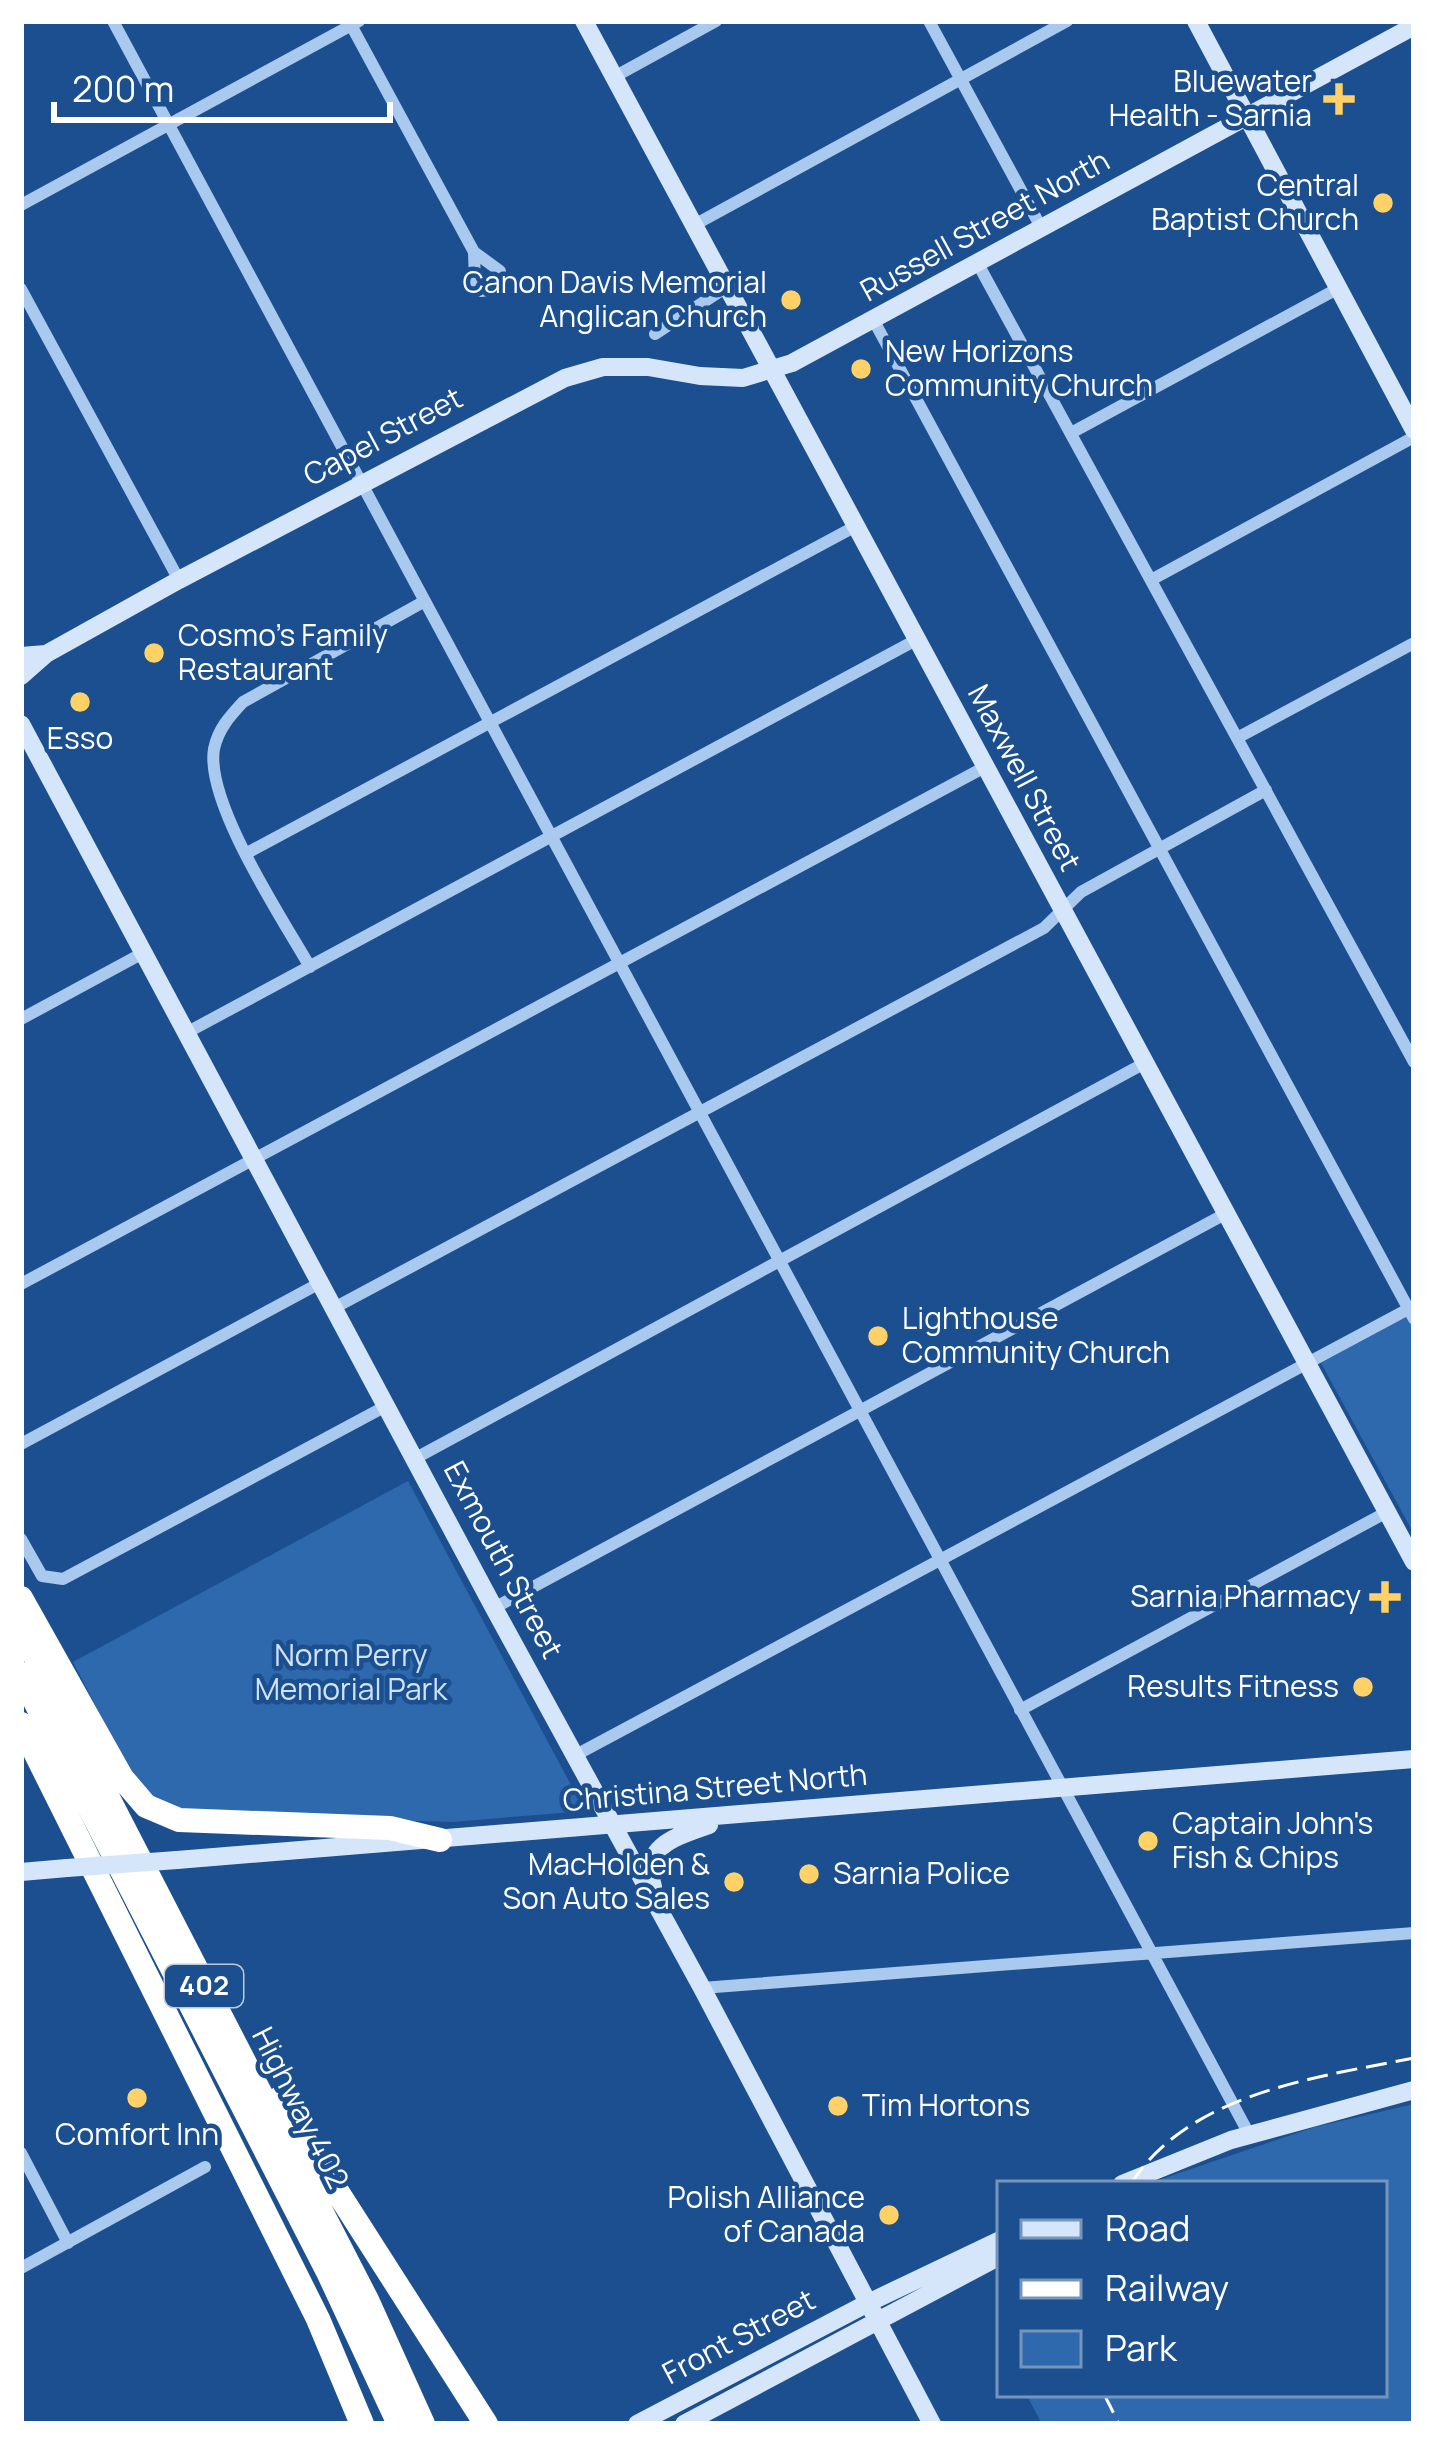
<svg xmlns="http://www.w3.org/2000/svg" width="1435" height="2445" font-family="Manrope,sans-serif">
<rect width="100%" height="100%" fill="#1b4f8f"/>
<!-- green -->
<path fill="#2e69ad" d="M 1408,1316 L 1414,1327 L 1414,1534 L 1321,1363 Z
M 408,1481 L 585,1811 L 452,1822 L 195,1814 L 155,1799 L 132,1776 L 73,1662 Z
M 1414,2104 L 1414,2424 L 1042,2424 L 1026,2394 L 1384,2394 L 1384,2184 L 1147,2184 L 1315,2127 Z"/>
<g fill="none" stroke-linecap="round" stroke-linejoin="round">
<!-- street -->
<path stroke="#a9c9ee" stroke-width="12" d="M 113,21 L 1249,2134
M 929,21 L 1042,229
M 351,25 L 474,252 L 475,284 L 481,291 L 494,289 L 501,282 L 500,271 L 474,252
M 614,77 L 716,21
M 21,205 L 359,21
M 696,224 L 1067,21
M 978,264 L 1414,1062
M 21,289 L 179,580
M 874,321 L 1414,1319
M 655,334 L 728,286
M 1071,433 L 1337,289
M 1151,580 L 1414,437
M 1237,738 L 1414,643
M 247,853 L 856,526
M 310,967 C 282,918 205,802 214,749 C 218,729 230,716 243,702 L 425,601
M 21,1019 L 143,953
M 186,1033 L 916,640
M 21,1284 L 985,767
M 334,1308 L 1044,928 L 1081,892 L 1266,790
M 21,1444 L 320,1283
M 414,1459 L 1143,1064
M 21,1539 L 42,1576 L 63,1579 L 386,1406
M 494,1608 L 1225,1214
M 1020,1710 L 1387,1512
M 574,1756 L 1414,1306
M 702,1988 L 1414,1933
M 21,2153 L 68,2243
M 21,2268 L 205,2167"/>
<!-- secondary -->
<path stroke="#d6e6fa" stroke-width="18" d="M 584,21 L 1414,1562
M 1196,21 L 1414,430
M 21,656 L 46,654
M 21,676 L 46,654 L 179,580 L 565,378 L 603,367 L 648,367 L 700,376 L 743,378 L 792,363 L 1414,26
M 21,724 L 494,1608 L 702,1988 L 932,2424
M 177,1860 L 1414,1759
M 21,1872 L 67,1868
M 653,1887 C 641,1845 676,1837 709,1825
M 1122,2184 L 1231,2140 L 1414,2090
M 637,2424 L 868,2303 L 1000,2240
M 684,2424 L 1000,2256"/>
<!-- highway -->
<path stroke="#fff" stroke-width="24" d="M 21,1598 L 122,1778 L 146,1806 L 179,1820 L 390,1828 L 440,1840
M 21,1629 L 367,2300 L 423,2424
M 21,1674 L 328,2272 L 399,2424
M 21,1724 L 318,2319 L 362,2424
M 278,2099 L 486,2424"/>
<!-- rail -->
<path stroke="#fff" stroke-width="3" stroke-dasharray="21 9" stroke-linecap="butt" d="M 1131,2184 C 1188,2093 1318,2077 1414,2058
M 1104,2394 L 1119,2424"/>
<!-- secondary-bridge -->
<path stroke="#d6e6fa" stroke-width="18" d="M 67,1868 L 177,1860"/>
</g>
<!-- markers -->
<g fill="#ffd166" stroke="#1b4f8f" stroke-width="4.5">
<path d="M1333 81h12v12h12v12h-12v12h-12v-12h-12v-12h12z"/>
<circle cx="1383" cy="203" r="12"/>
<circle cx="791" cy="300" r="12"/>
<circle cx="861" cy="369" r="12"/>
<circle cx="154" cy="653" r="12"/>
<circle cx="80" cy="702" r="12"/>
<circle cx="878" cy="1336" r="12"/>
<path d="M1379 1579h12v12h12v12h-12v12h-12v-12h-12v-12h12z"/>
<circle cx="1363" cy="1687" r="12"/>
<circle cx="1148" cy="1841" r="12"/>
<circle cx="809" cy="1874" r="12"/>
<circle cx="734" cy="1882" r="12"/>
<circle cx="137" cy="2098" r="12"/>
<circle cx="838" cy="2106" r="12"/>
<circle cx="889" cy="2215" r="12"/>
</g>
<g text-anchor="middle" stroke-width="9" stroke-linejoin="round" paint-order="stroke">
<!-- shield labels -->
<rect fill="#1b4f8f" stroke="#bbcadd" stroke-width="3" x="165" y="1965" width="78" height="42" rx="9"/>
<g font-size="27" font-weight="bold" fill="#fff">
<text x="204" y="1995">402</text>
</g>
<!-- poi labels -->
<g font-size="30" fill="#fff" stroke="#1b4f8f" text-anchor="end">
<text x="1312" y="92">Bluewater<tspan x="1312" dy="34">Health - Sarnia</tspan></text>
<text x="1359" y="196">Central<tspan x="1359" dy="34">Baptist Church</tspan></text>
<text x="767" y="293">Canon Davis Memorial<tspan x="767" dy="34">Anglican Church</tspan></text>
<text x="885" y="362" text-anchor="start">New Horizons<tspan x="885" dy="34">Community Church</tspan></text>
<text x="178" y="646" text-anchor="start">Cosmo's Family<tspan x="178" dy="34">Restaurant</tspan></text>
<text x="80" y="749" text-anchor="middle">Esso</text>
<text x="902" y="1329" text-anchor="start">Lighthouse<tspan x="902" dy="34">Community Church</tspan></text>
<text x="1361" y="1607">Sarnia Pharmacy</text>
<text x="1339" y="1697">Results Fitness</text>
<text x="1172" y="1834" text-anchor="start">Captain John's<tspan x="1172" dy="34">Fish &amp; Chips</tspan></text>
<text x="710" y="1875">MacHolden &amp;<tspan x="710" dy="34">Son Auto Sales</tspan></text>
<text x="833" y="1884" text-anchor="start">Sarnia Police</text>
<text x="862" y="2116" text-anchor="start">Tim Hortons</text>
<text x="137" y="2145" text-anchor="middle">Comfort Inn</text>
<text x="865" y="2208">Polish Alliance<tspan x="865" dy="34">of Canada</tspan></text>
</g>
<!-- street labels -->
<g font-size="30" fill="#fff" stroke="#1b4f8f">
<text transform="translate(985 226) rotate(-29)" y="10">Russell Street North</text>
<text transform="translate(383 437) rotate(-28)" y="10">Capel Street</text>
<text transform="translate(1024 778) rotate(62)" y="10">Maxwell Street</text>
<text transform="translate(503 1560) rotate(62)" y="10">Exmouth Street</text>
<text transform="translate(715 1788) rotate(-5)" y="10">Christina Street North</text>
<text transform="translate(300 2108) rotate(63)" y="10">Highway 402</text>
<text transform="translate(739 2337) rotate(-28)" y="10">Front Street</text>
</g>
<!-- park labels -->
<g font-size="30" fill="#cfe3fa" stroke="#1b4f8f">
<text x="351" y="1666">Norm Perry<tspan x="351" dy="34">Memorial Park</tspan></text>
</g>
</g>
<!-- border -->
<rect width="1435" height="2445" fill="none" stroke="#ffffff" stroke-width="48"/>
<!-- legend -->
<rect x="997" y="2181" width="390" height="216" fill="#1b4f8f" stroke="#7695bc" stroke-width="3"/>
<rect x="1021" y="2220" width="60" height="18" fill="#d6e6fa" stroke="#7695bc" stroke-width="3"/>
<text x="1105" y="2241" font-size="36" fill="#ffffff">Road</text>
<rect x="1021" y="2280" width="60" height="18" fill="#ffffff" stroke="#7695bc" stroke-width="3"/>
<text x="1105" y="2301" font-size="36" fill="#ffffff">Railway</text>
<rect x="1021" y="2331" width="60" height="36" fill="#2e69ad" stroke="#7695bc" stroke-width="3"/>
<text x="1105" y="2361" font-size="36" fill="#ffffff">Park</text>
<!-- scale -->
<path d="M54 102v18h336v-18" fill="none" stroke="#ffffff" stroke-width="6"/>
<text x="72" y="102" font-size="36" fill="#ffffff" stroke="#1b4f8f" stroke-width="9" paint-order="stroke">200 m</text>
</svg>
